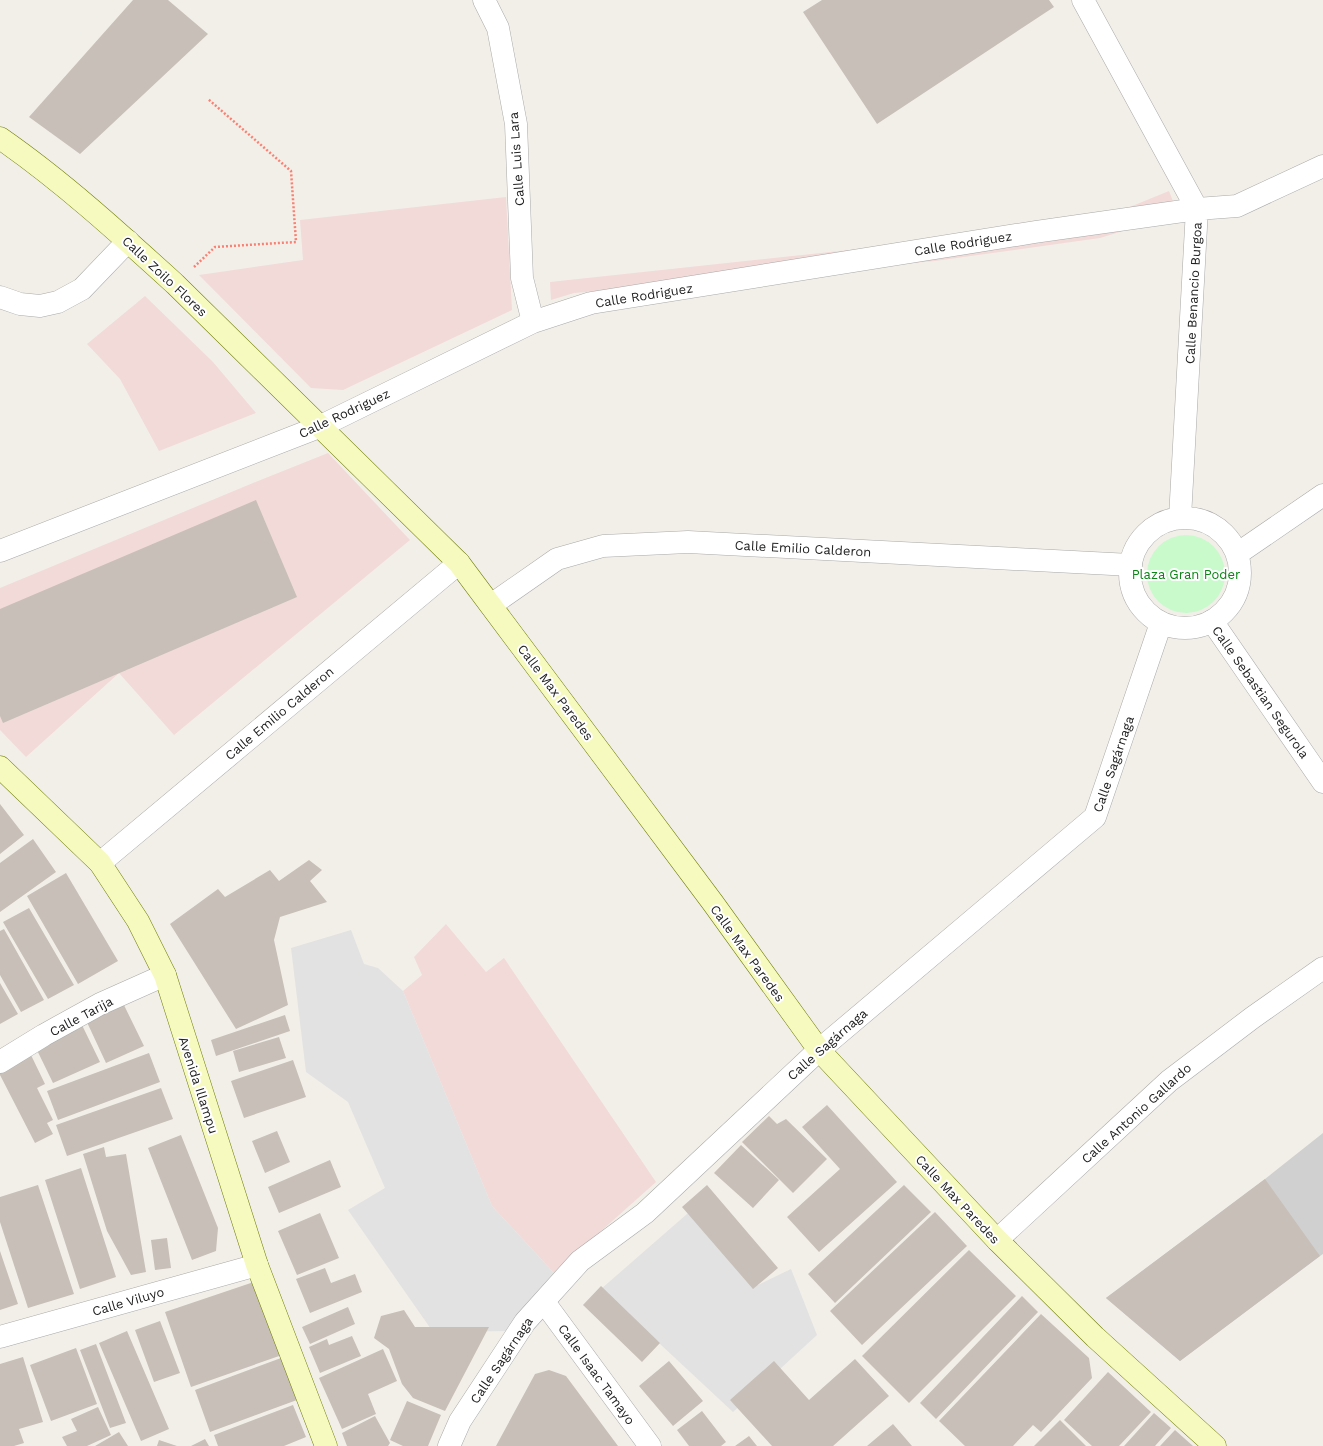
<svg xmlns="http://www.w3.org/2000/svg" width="1323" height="1446" font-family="'Work Sans',sans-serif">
<rect width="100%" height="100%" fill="#f2efe9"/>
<!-- commercial -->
<path fill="#f2dad9" d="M 1169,191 L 1178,214 L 1100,238 L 935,261 L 574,293 L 551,300 L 550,282 L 933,241 L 1115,213 Z
M 506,197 L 512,310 L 343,390 L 311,388 L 199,275 L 303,260 L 300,220 Z
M 145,296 L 213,362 L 256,413 L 159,451 L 120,379 L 87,344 Z
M 328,453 L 410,540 L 174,735 L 119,673 L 26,757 L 0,730 L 0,588 L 258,481 Z
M 446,924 L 486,972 L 504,958 L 656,1182 L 554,1273 L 492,1206 L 403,991 L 422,975 L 414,957 Z"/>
<!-- religious -->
<path fill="#d0d0d0" d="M 1323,1133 L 1323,1254 L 1320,1256 L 1180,1361 L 1106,1298 L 1265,1179 Z"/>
<!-- park -->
<path fill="#c8facc" d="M1147 574a39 39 0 1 1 78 0a39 39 0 1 1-78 0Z"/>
<!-- parking -->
<path fill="#e2e2e2" d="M 351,930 L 364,964 L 378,968 L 403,991 L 492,1206 L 554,1273 L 508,1331 L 433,1332 L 348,1210 L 385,1188 L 348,1102 L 306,1072 L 291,948 Z
M 695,1207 L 758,1285 L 791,1269 L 817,1335 L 733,1412 L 601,1289 Z"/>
<!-- building -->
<path fill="#c7bfb8" d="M 133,0 L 168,0 L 208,34 L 80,154 L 29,117 Z
M 822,0 L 1049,0 L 1054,7 L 877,124 L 803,12 Z
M 256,500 L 297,597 L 3,723 L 0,716 L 0,609 Z
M 0,804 L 24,835 L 0,854 Z
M 33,839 L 56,872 L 0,912 L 0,863 Z
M 309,860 L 322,870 L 310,881 L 327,902 L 280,917 L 274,940 L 288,1005 L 236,1029 L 170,924 L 218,889 L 225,897 L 270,870 L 279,881 Z
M 66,873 L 118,961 L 78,984 L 27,896 Z
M 29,908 L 74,985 L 48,999 L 3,922 Z
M 4,929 L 44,1000 L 21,1012 L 0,975 L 0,931 Z
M 0,983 L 18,1014 L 0,1024 Z
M 122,1001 L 144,1046 L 106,1063 L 85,1018 Z
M 285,1015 L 290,1031 L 216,1056 L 211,1040 Z
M 81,1023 L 100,1062 L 53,1083 L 35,1046 Z
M 279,1037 L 286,1058 L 239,1072 L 233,1051 Z
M 30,1053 L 45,1084 L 37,1088 L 53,1120 L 47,1123 L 53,1134 L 35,1143 L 0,1075 L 0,1069 Z
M 149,1053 L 160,1082 L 58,1120 L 47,1091 Z
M 293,1060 L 306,1097 L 244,1118 L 231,1081 Z
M 161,1088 L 173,1119 L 67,1156 L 56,1125 Z
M 827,1105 L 897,1182 L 819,1252 L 787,1217 L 840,1169 L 802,1127 Z
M 769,1116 L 777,1124 L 786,1119 L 827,1159 L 793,1193 L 742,1142 Z
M 277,1131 L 290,1162 L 265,1173 L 252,1141 Z
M 181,1135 L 218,1228 L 216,1251 L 192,1260 L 148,1148 Z
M 741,1145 L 779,1180 L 753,1208 L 714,1173 Z
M 104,1147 L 106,1157 L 126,1154 L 146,1272 L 131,1275 L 107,1231 L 83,1154 Z
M 330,1160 L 341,1187 L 279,1213 L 268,1187 Z
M 81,1168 L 116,1277 L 80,1289 L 45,1180 Z
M 1265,1179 L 1320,1256 L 1180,1361 L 1106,1298 Z
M 38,1185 L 74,1294 L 28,1308 L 0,1222 L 0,1197 Z
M 707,1185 L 778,1268 L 753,1289 L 682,1207 Z
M 904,1185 L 931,1212 L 835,1303 L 808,1274 Z
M 935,1212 L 967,1246 L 862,1345 L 830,1311 Z
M 320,1213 L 339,1258 L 297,1275 L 278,1231 Z
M 167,1238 L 171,1268 L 155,1270 L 151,1240 Z
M 969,1250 L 1016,1296 L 909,1403 L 862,1356 Z
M 0,1251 L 18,1304 L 0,1310 Z
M 325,1268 L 331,1283 L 355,1274 L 362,1292 L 310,1313 L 296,1279 Z
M 257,1281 L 282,1355 L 191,1387 L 165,1312 Z
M 601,1286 L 660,1343 L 642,1362 L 583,1305 Z
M 1022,1296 L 1038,1312 L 936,1419 L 920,1403 Z
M 348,1307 L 355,1324 L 310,1344 L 302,1327 Z
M 404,1310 L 415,1327 L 489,1327 L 445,1411 L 413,1398 L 402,1384 L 389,1349 L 374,1338 L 381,1316 Z
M 1041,1314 L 1089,1358 L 1092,1378 L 1041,1432 L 1033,1425 L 1013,1446 L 965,1446 L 939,1421 Z
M 160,1321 L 180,1373 L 154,1382 L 135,1330 Z
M 127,1331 L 169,1429 L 141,1441 L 99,1343 Z
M 352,1336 L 361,1356 L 320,1373 L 309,1347 L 327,1339 L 329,1345 Z
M 96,1344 L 126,1423 L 110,1428 L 80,1350 Z
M 76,1348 L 97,1404 L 51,1421 L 30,1365 Z
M 383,1349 L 397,1381 L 368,1394 L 376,1414 L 342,1429 L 319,1378 Z
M 23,1357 L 43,1422 L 19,1429 L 24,1443 L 14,1446 L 0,1446 L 0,1364 Z
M 281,1358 L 297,1400 L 210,1432 L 195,1390 Z
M 855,1359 L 889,1396 L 833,1446 L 772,1446 L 730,1400 L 774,1361 L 809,1400 Z
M 669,1361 L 703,1401 L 673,1426 L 639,1386 Z
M 549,1370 L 566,1376 L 618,1446 L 496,1446 L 535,1374 Z
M 1108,1372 L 1151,1412 L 1119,1446 L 1092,1446 L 1064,1420 Z
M 407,1401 L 441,1415 L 428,1446 L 403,1446 L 390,1440 Z
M 293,1405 L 306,1437 L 284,1446 L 218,1446 L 214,1435 Z
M 98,1407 L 111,1435 L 87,1446 L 67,1446 L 62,1437 L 77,1431 L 71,1419 Z
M 702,1411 L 726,1442 L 721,1446 L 689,1446 L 677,1430 Z
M 1154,1413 L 1171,1428 L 1155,1446 L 1124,1446 Z
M 375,1416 L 390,1443 L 388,1446 L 347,1446 L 342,1433 Z
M 1060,1420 L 1086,1446 L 1034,1446 Z
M 893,1424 L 912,1446 L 867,1446 Z
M 1175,1430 L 1193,1446 L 1160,1446 Z
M 119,1432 L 128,1446 L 95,1446 Z
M 749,1436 L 757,1446 L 735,1446 Z
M 205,1439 L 209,1446 L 191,1446 Z
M 159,1440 L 177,1446 L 157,1446 Z"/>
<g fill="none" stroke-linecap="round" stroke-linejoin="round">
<!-- minor casing -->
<g stroke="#a9a9a9" stroke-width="23">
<path id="minor" d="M 484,0 L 498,28 L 516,124 L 522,278 L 533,322
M 0,297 L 20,304 L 40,306 L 58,302 L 82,289 L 128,241
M 0,551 L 319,427 L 533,322 L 591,303 L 1035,232 L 1197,209
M 491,605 L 557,559 L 603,546 L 688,542 L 1131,565
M 1212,621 L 1323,782
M 100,863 L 459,563
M 0,1062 L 44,1035 L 100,1004 L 165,975
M 997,1240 L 1169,1081 L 1252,1018 L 1323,968
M 544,1302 L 650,1446
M 0,1337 L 257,1265"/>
</g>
<!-- tertiary casing -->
<g stroke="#a9a9a9" stroke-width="23">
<path id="tertiary" d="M 1083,0 L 1197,209 L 1180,518
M 1197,209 L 1237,206 L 1323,166
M1130 573a55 55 0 1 1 110 0a55 55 0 1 1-110 0Z
M 1237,554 L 1323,495
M 449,1446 L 460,1421 L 525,1322 L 580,1261 L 645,1213 L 819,1050 L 1095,817 L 1161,623"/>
</g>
<!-- secondary casing -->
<g stroke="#707d05" stroke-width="23">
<path id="secondary" d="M 0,138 C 62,181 119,233 175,284 L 459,563 L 713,903 L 819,1050 L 997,1240 L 1095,1337 L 1215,1446
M 0,767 L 100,863 L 138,921 L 165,975 L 257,1265 L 326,1446"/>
</g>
<!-- path -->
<path stroke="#fa8072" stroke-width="2.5" stroke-dasharray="2 2" stroke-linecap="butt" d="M 194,267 L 215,247 L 296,242 L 291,171 L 208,99"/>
<!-- minor -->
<use href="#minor" stroke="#fff" stroke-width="22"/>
<!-- tertiary -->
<use href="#tertiary" stroke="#fff" stroke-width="22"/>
<!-- secondary -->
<use href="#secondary" stroke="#f7fabf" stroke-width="22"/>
</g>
<g text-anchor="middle" stroke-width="4" stroke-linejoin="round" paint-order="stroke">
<!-- street labels -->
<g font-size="13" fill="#222" stroke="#fff">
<text transform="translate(516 159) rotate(-94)" y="5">Calle Luis Lara</text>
<text transform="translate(963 243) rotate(-9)" y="5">Calle Rodriguez</text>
<text transform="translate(165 276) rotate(43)" y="5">Calle Zoilo Flores</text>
<text transform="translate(1193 293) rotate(-87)" y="5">Calle Benancio Burgoa</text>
<text transform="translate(644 295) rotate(-9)" y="5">Calle Rodriguez</text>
<text transform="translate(344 413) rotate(-25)" y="5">Calle Rodriguez</text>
<text transform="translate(803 548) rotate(3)" y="5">Calle Emilio Calderon</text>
<text transform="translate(556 692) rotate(53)" y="5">Calle Max Paredes</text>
<text transform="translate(1261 692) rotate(55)" y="5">Calle Sebastian Segurola</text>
<text transform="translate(279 713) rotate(-40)" y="5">Calle Emilio Calderon</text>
<text transform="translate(1113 764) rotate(-71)" y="5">Calle Sagárnaga</text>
<text transform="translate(748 953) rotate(54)" y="5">Calle Max Paredes</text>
<text transform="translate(81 1016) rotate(-28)" y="5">Calle Tarija</text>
<text transform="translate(827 1044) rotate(-41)" y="5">Calle Sagárnaga</text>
<text transform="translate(199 1085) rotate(72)" y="5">Avenida Illampu</text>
<text transform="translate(1136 1113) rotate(-42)" y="5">Calle Antonio Gallardo</text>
<text transform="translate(958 1199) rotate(47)" y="5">Calle Max Paredes</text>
<text transform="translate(128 1301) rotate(-16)" y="5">Calle Viluyo</text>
<text transform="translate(501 1360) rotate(-56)" y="5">Calle Sagárnaga</text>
<text transform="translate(597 1374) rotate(54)" y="5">Calle Isaac Tamayo</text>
</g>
<!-- park labels -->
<g font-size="13" fill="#0c8416" stroke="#fff">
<text x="1186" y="579">Plaza Gran Poder</text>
</g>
</g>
</svg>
